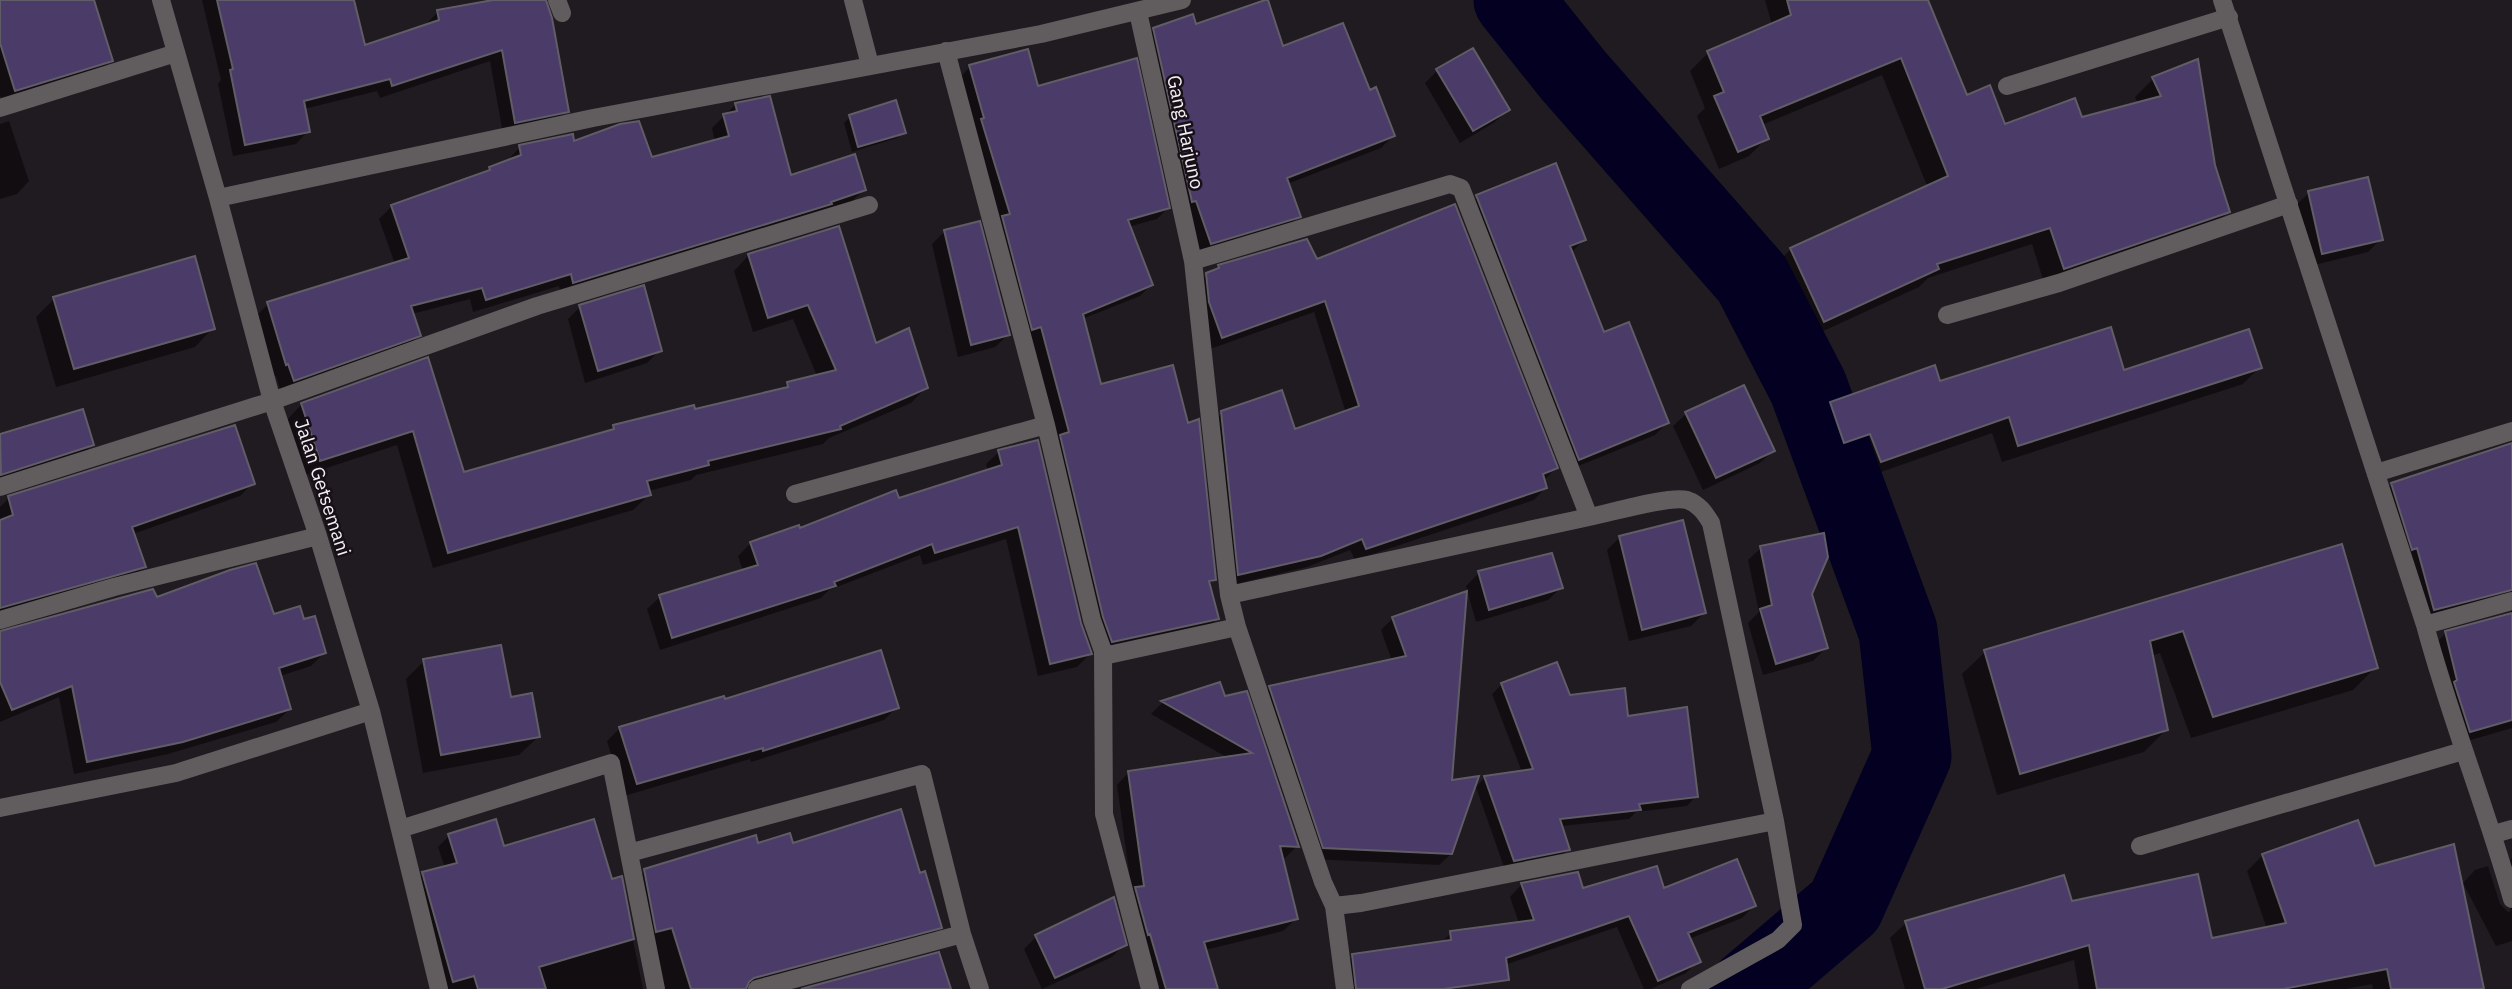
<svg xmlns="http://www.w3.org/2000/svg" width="2512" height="989" font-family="'IBM Plex Sans',sans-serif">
<rect width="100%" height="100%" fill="#201a21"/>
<!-- shadow -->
<path fill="#0007" d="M 0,0 L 70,0 L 111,60 L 99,73 L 3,103 L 0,95 Z
M 202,0 L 348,0 L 364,47 L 426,27 L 426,24 L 438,12 L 502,0 L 545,0 L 567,111 L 554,123 L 503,134 L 490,61 L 380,98 L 377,91 L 304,109 L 308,131 L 296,144 L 233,156 L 218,84 L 221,80 Z
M 1765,0 L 1926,0 L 1966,97 L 2004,127 L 2081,119 L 2138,104 L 2135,97 L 2153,79 L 2196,62 L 2213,166 L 2228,212 L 2210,230 L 2045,286 L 2032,244 L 1928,278 L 1919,287 L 1806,339 L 1773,267 L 1791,249 L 1928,188 L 1882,75 L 1762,125 L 1767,138 L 1749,156 L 1719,169 L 1697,116 L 1705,108 L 1690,71 L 1708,53 L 1772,25 Z
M 1195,26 L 1282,48 L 1369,92 L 1393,136 L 1381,148 L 1287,184 L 1299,216 L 1286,229 L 1198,255 L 1142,41 L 1154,29 Z
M 970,67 L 1037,88 L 1168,208 L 1157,219 L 1128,227 L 1151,285 L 1140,296 L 1082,319 L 1100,386 L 1214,579 L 1209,585 L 1217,619 L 1206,630 L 1101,653 L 959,78 Z
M 1437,71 L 1508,109 L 1495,122 L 1460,143 L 1425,83 Z
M 735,105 L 790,178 L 864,190 L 851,202 L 561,294 L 559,286 L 473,312 L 470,299 L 412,314 L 419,335 L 406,348 L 281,392 L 276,376 L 274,376 L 256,316 L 268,304 L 395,264 L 379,219 L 392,206 L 484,173 L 489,168 L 508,162 L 508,160 L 520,147 L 573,143 L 651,159 L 715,142 L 712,128 Z
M 850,117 L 904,132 L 897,138 L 852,152 L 844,123 Z
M 9,121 L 29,181 L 17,194 L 0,199 L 0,124 Z
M 2309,193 L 2381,239 L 2368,252 L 2310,266 L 2296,205 Z
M 1477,197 L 1584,239 L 1571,253 L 1603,334 L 1667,423 L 1655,435 L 1566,471 L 1464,210 Z
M 945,231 L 1008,335 L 995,347 L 958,357 L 932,244 Z
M 749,255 L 875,345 L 926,388 L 911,403 L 829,438 L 823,444 L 696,475 L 691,480 L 648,491 L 649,495 L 633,510 L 433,568 L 397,445 L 305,475 L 287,420 L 302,404 L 427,360 L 463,474 L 608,433 L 614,427 L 781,390 L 788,384 L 817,376 L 793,319 L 753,332 L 734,271 Z
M 1316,261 L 1556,468 L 1544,480 L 1545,488 L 1534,500 L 1355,560 L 1350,550 L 1307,567 L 1227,586 L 1210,425 L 1222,413 L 1293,431 L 1346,413 L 1314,312 L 1210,349 L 1195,286 L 1207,274 L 1219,267 Z
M 54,299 L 213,328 L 195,347 L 56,387 L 36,317 Z
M 580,307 L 660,350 L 647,363 L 585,383 L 568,319 Z
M 2260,367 L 2243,384 L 2002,462 L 1992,433 L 1864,478 L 1854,449 L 1828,458 L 1815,420 L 1831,404 L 1939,383 Z
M 82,411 L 92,445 L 80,458 L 0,483 L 0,436 Z
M 1686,414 L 1773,451 L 1760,463 L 1703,490 L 1673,426 Z
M 2512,445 L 2512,728 L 2457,744 L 2433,646 L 2446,633 L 2511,615 L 2511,610 L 2422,621 L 2379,497 L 2392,484 Z
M 999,452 L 1079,623 L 1090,654 L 1077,667 L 1038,676 L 1006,539 L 923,565 L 920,555 L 829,590 L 821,598 L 660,650 L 647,609 L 660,597 L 743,571 L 738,556 L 751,543 L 988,472 L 986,464 Z
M 253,483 L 240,496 L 133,534 L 144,567 L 130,580 L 0,617 L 0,507 L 9,498 Z
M 1620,537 L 1704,613 L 1691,626 L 1629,641 L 1607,550 Z
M 2341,546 L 2376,667 L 2353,690 L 2191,738 L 2160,653 L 2151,656 L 2167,729 L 2144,752 L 1997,795 L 1962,674 L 1985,652 Z
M 1761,548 L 1810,594 L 1826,648 L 1813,661 L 1763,675 L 1748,623 L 1759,612 L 1748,560 Z
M 1479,573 L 1561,588 L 1548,600 L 1476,622 L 1466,586 Z
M 156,599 L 303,621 L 324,653 L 311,666 L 280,676 L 290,709 L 276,722 L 168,754 L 74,774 L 59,697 L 0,722 L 0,632 Z
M 1393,618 L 1450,782 L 1451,854 L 1439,865 L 1312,859 L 1258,700 L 1270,688 L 1392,661 L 1381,630 Z
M 424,661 L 509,700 L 538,737 L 519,755 L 423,773 L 406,679 Z
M 1219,684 L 1224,698 L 1246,694 L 1297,846 L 1285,858 L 1281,858 L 1296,919 L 1283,931 L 1205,950 L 1217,989 L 1151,989 L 1132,893 L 1117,785 L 1129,772 L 1228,758 L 1151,714 L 1162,703 Z
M 1502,684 L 1627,718 L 1696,796 L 1687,806 L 1636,812 L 1629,819 L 1561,826 L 1568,849 L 1559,859 L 1505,870 L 1476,787 L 1485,777 L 1522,772 L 1492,694 Z
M 724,702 L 897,707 L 884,720 L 751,762 L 750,759 L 624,796 L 607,741 L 620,728 Z
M 449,836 L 503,848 L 611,881 L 620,878 L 643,989 L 442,989 L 412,884 L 423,874 L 445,868 L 438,847 Z
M 757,845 L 792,845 L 919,875 L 940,927 L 929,938 L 745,989 L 655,989 L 634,882 L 645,871 Z
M 2263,855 L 2374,868 L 2482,989 L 2373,989 L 2372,984 L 2345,989 L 2079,989 L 2074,960 L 1976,989 L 1905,989 L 1890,938 L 1906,923 L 2071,903 L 2210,940 L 2267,929 L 2247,871 Z
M 2512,858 L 2512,941 L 2496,946 L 2463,883 L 2475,870 L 2488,866 L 2500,904 L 2508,912 L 2511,911 L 2499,871 Z
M 1522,884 L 1582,890 L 1662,890 L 1754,906 L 1742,918 L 1689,939 L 1698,961 L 1686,973 L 1651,989 L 1644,989 L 1617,927 L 1434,989 L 1342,989 L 1340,968 L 1353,956 L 1440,944 L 1451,933 L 1519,923 L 1510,897 Z
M 1036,937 L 1125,944 L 1112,957 L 1042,989 L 1024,949 Z"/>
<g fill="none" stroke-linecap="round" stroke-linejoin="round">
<!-- river -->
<path stroke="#030021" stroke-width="79" d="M 1513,0 L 1573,75 L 1752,279 L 1808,387 L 1898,631 L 1912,756 L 1845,906 L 1748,989"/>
</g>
<!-- building -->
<path fill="#4b3b69" stroke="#605d67" stroke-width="2" d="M 0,0 L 94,0 L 113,61 L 15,91 L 0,43 Z
M 217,0 L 354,0 L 365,45 L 439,20 L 437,10 L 493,0 L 546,0 L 552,18 L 569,112 L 515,123 L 502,50 L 392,86 L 390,79 L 304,101 L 310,132 L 245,145 L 230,70 L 233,69 Z
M 1265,0 L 1268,0 L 1283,46 L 1343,23 L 1370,90 L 1376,87 L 1395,136 L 1287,178 L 1301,217 L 1211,244 L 1196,201 L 1192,202 L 1153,28 L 1193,14 L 1196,24 Z
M 1787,0 L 1928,0 L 1967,95 L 1990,85 L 2005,124 L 2075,98 L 2082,117 L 2161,96 L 2152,77 L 2198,59 L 2215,165 L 2230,212 L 2064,269 L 2050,228 L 1937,264 L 1939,269 L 1824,322 L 1790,248 L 1948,176 L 1901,58 L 1760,116 L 1769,139 L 1738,152 L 1714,96 L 1724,92 L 1707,51 L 1791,15 Z
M 1473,48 L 1510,110 L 1473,131 L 1436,69 Z
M 1028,49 L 1038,86 L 1137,58 L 1170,208 L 1128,220 L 1153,285 L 1083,314 L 1101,384 L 1173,365 L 1188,423 L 1199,419 L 1216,580 L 1209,581 L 1219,619 L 1112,642 L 1103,617 L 1060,435 L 1069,432 L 1041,327 L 1032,330 L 1002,216 L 1010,214 L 981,119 L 984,118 L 969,65 Z
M 770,96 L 791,175 L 855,154 L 866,190 L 831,202 L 832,204 L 573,283 L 571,274 L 486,300 L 482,288 L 411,306 L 421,336 L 294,381 L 288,364 L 286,365 L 267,302 L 409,258 L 391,205 L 490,170 L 489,167 L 521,155 L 519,145 L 573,134 L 574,141 L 620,124 L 639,121 L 652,157 L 729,136 L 723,114 L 737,111 L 735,103 Z
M 896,100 L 906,133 L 858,147 L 849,115 Z
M 1556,163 L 1586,240 L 1570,246 L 1604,332 L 1629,322 L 1669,423 L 1579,460 L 1476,195 Z
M 2368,177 L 2383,240 L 2322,254 L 2308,191 Z
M 1455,204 L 1558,468 L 1543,474 L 1547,488 L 1366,549 L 1362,539 L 1321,556 L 1238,575 L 1221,411 L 1282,390 L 1295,429 L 1359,406 L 1325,301 L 1222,338 L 1209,302 L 1206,273 L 1219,268 L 1218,265 L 1307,239 L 1317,259 Z
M 980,221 L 1010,335 L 971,345 L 944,230 Z
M 839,226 L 876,343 L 909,328 L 928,388 L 840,426 L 841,429 L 708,461 L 709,465 L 647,481 L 651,495 L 448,553 L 413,431 L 320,461 L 301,403 L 428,357 L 464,472 L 614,429 L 613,425 L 694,405 L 695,409 L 788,387 L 787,382 L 836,370 L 808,305 L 768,318 L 748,254 Z
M 195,256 L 215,329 L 74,369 L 53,297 Z
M 644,285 L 662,351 L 598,371 L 579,305 Z
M 2111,327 L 2124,370 L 2249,329 L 2262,368 L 2018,446 L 2009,417 L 1881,462 L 1870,434 L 1844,443 L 1830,402 L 1935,365 L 1940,381 Z
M 1744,385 L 1775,451 L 1716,478 L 1685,412 Z
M 83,409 L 94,445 L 1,475 L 0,434 Z
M 235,425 L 255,484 L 132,527 L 146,567 L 0,608 L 0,520 L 13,515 L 8,496 Z
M 1038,440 L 1081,623 L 1092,654 L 1050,664 L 1018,527 L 935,553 L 932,544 L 834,582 L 836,586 L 672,638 L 659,595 L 758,565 L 750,542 L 799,525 L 800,528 L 896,490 L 899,498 L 1002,465 L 998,450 Z
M 2512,443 L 2512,590 L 2434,610 L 2417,548 L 2412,550 L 2391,483 Z
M 1683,520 L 1706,613 L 1642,630 L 1619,536 Z
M 1824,533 L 1828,557 L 1812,594 L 1828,648 L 1776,664 L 1760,609 L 1772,605 L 1760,546 Z
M 2342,544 L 2378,668 L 2213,717 L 2183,631 L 2150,641 L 2168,730 L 2020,774 L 1984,650 Z
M 1552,553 L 1563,588 L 1489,610 L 1478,571 Z
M 256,563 L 274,614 L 300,606 L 304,619 L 315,616 L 326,653 L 279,668 L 291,709 L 183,742 L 87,762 L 72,686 L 12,710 L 0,682 L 0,631 L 153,589 L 157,597 L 230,570 Z
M 1467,591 L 1452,780 L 1479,776 L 1452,854 L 1323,848 L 1269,686 L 1406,656 L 1392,617 Z
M 2512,613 L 2512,720 L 2470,732 L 2454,682 L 2457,680 L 2445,631 Z
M 501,645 L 511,697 L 532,693 L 540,737 L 441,755 L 423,659 Z
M 881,650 L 899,708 L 763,751 L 763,748 L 637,784 L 619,727 L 724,696 L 725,699 Z
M 1557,662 L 1570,695 L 1625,688 L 1628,716 L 1687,707 L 1698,797 L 1639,804 L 1641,810 L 1560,819 L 1570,850 L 1514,861 L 1484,776 L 1533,769 L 1501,683 Z
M 1220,682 L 1225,696 L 1247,691 L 1299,847 L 1280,846 L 1298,919 L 1204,942 L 1218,989 L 1166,989 L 1150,934 L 1148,935 L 1135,887 L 1144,886 L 1128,771 L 1252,753 L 1161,701 Z
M 901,809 L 920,873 L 925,871 L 942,928 L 754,978 L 749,982 L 746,989 L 691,989 L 672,928 L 656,932 L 644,869 L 756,835 L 758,843 L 790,833 L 793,843 Z
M 496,819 L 504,846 L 594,819 L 612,879 L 622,876 L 634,939 L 539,967 L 546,989 L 478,989 L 474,976 L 453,982 L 422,872 L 457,863 L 448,834 Z
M 2358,820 L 2375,866 L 2454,844 L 2484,989 L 2391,989 L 2387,969 L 2283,989 L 2097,989 L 2089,945 L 1942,989 L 1925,989 L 1905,921 L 2064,875 L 2072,901 L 2198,874 L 2212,938 L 2286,923 L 2262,854 Z
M 1737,859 L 1756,906 L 1688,933 L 1701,962 L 1658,981 L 1629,916 L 1506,958 L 1509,980 L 1443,989 L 1356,989 L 1352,954 L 1451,940 L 1450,931 L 1534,920 L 1521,883 L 1578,872 L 1583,888 L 1657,866 L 1664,888 Z
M 1114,897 L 1127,945 L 1055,978 L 1035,935 Z
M 939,952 L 951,989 L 801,989 Z"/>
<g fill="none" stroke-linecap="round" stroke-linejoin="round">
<!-- lane -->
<path stroke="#615c5e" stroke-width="18" d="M 0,108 L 176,53
M 1947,315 L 2059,283 L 2289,204
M 2376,473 L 2512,431
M 2140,846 L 2463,751"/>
<!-- street -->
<path stroke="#615c5e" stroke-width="18" d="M 161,0 L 218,198 L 272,401 L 318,536 L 371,711 L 439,989
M 557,0 L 562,13
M 853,0 L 870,65
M 2222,0 L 2425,625 C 2450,718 2486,807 2512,899
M 1138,12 L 1193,261 L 1229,595 L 1237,627 L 1323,882 L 1334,906 L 1361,903 L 1775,821 L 1711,523 C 1705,513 1699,504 1687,500 C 1670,495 1610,513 1589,517 L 1461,188 L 1450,184 L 1193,261
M 946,51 L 1046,425 L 1092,620 L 1103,651 L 1108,655 L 1237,627
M 2007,86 L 2229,17
M 218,198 L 593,118 L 1041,34 L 1182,0
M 0,487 L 272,401 L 537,306 L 869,205
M 795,494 L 1046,425
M 1229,595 L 1589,517
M 0,620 L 114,587 L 318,536
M 2425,625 L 2512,601
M 1103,651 L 1104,814 L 1150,989
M 0,808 L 176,773 L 371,711
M 400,829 L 611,763 L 656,989
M 2494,834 L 2512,829
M 629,853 L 922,774 L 962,934 L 980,989
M 1334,906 L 1345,989
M 757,989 L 962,934
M 1690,989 L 1778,940 L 1793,925 L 1775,821"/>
</g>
<g text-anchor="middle" stroke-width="5" stroke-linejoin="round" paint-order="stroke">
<!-- street labels -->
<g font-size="19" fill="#f3eff4" stroke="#171117">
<text transform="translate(1186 132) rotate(78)" y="7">Gang Harjuno</text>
<text transform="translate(323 487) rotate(72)" y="7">Jalan Getsemani</text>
</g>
</g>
</svg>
